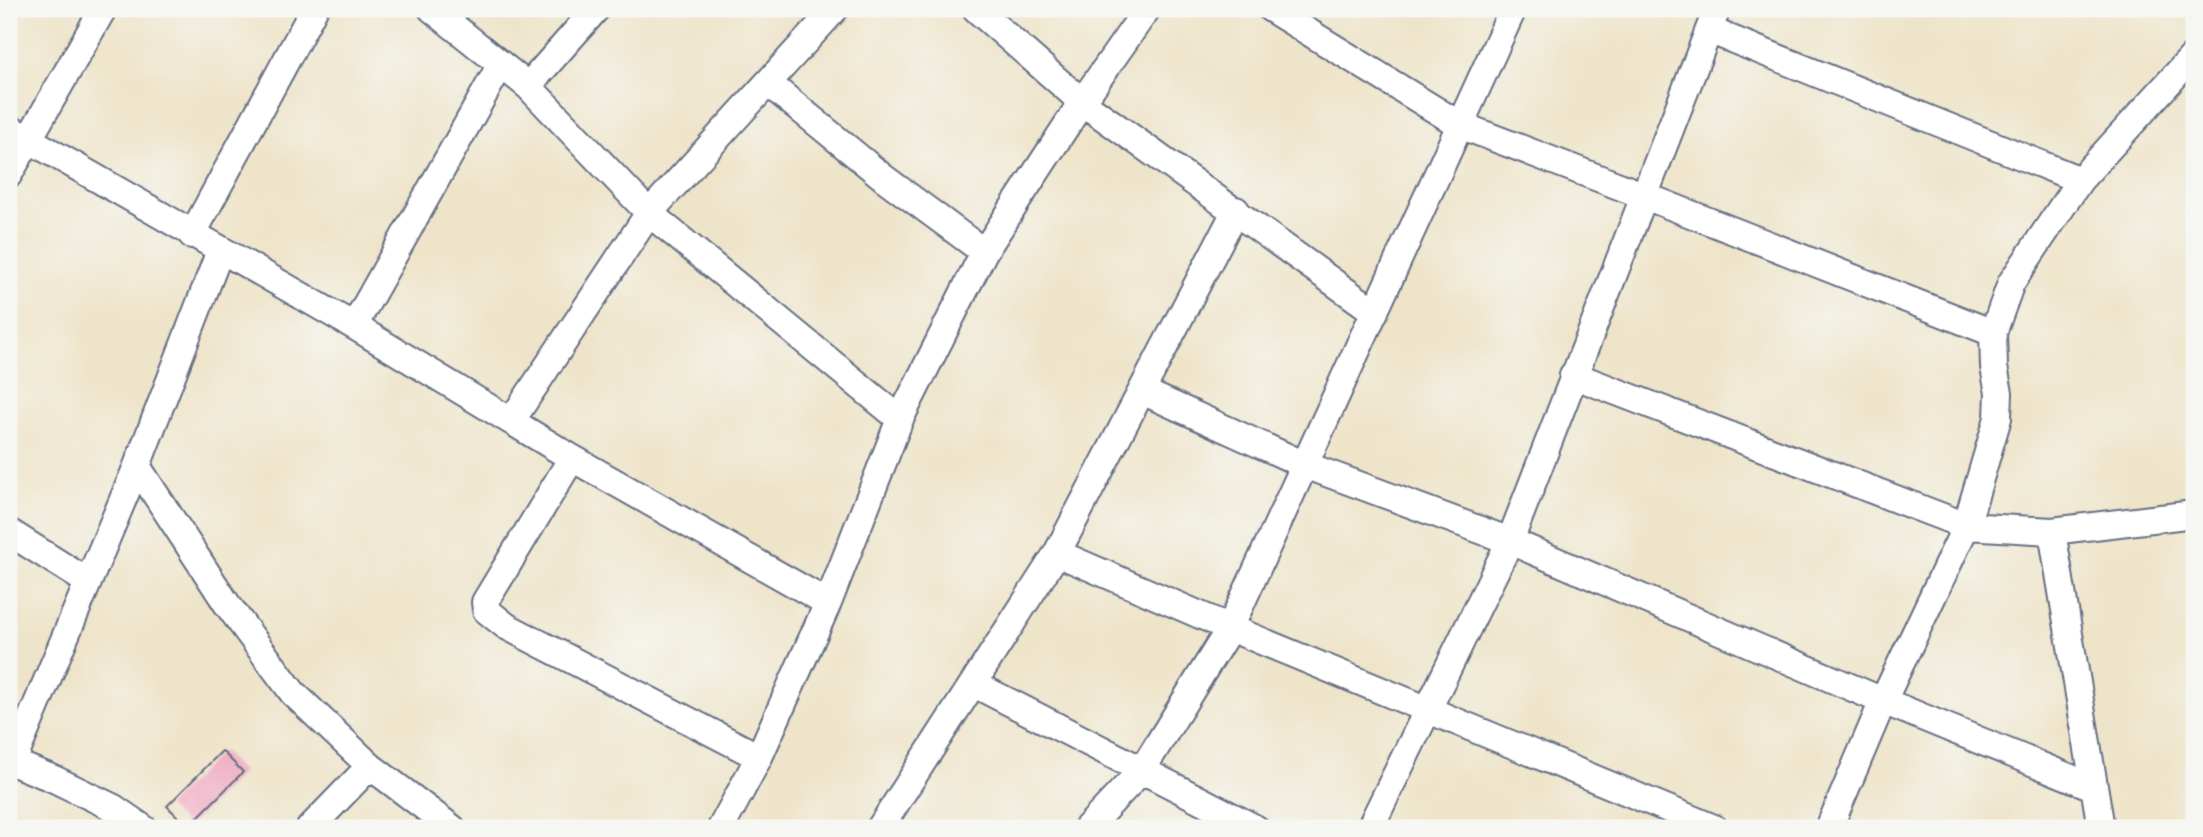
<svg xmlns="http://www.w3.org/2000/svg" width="2203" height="837" font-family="'IM FELL Great Primer',serif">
<rect width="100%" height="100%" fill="#f6f6f2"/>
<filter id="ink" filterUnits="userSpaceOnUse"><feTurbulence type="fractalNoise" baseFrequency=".0143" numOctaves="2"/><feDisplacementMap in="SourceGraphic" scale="14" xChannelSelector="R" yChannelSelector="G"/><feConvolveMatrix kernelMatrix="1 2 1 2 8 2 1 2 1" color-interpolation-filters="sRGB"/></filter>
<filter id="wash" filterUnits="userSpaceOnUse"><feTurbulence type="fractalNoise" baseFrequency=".00686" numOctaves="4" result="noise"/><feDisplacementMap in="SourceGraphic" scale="28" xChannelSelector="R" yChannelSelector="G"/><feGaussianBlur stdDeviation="1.57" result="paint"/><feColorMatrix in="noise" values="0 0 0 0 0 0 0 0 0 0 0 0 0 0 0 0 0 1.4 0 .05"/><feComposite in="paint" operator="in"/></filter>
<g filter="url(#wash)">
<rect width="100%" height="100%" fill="#eee4c9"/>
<g id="blocks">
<!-- building -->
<path fill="#f0aac2" d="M 222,751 L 243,772 L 188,827 L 167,806 Z"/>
</g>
</g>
<g filter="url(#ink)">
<use href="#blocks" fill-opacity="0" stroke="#656e83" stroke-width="2"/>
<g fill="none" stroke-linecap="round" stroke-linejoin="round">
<!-- street casing -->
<g stroke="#656e83" stroke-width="30">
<path id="street" d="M 432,9 L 528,86 L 649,213 L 900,419
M 976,9 L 1082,102 L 1375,312
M 1271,9 L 1460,125 L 1645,196 L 1993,333
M 1709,30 L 2080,180
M 768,83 L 884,178 L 984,252
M 528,86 L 596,9
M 9,128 L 354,326 L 572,458 L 828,603
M 9,174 L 103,9
M 192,235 L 314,9
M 354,326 L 501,64
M 1573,375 L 1966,526 L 2052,531 L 2101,828
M 1142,391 L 1305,465 L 1510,541 L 1883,701 L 2093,787
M 512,420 L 649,213 L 835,9
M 572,458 L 485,602 L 486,610 L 506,626 L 759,757
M 137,466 L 227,604 L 293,693 L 370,766 L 452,828
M 2052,531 L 2194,514
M 9,532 L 88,582
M 1057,553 L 1230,628 L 1714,828
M 974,684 L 1255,828
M 9,761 L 54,779 L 114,808 L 143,828
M 13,761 L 137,466 L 220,251
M 310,828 L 370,766
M 721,828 L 759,757 L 828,603 L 900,419 L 984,252 L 1082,102 L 1147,9
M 880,828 L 1057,553 L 1236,210
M 1087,828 L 1142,770 L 1230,628 L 1513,9
M 1370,828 L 1510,541 L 1717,9
M 1829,828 L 1883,701 L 1966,526 L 1998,418 L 1999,393 L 1994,367 L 1993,333 L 2011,283 L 2080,180 L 2194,55"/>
</g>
<!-- street -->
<use href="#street" stroke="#fff" stroke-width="26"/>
</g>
</g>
<!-- margin -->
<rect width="2203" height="837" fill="none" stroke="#f6f6f2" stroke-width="35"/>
</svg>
